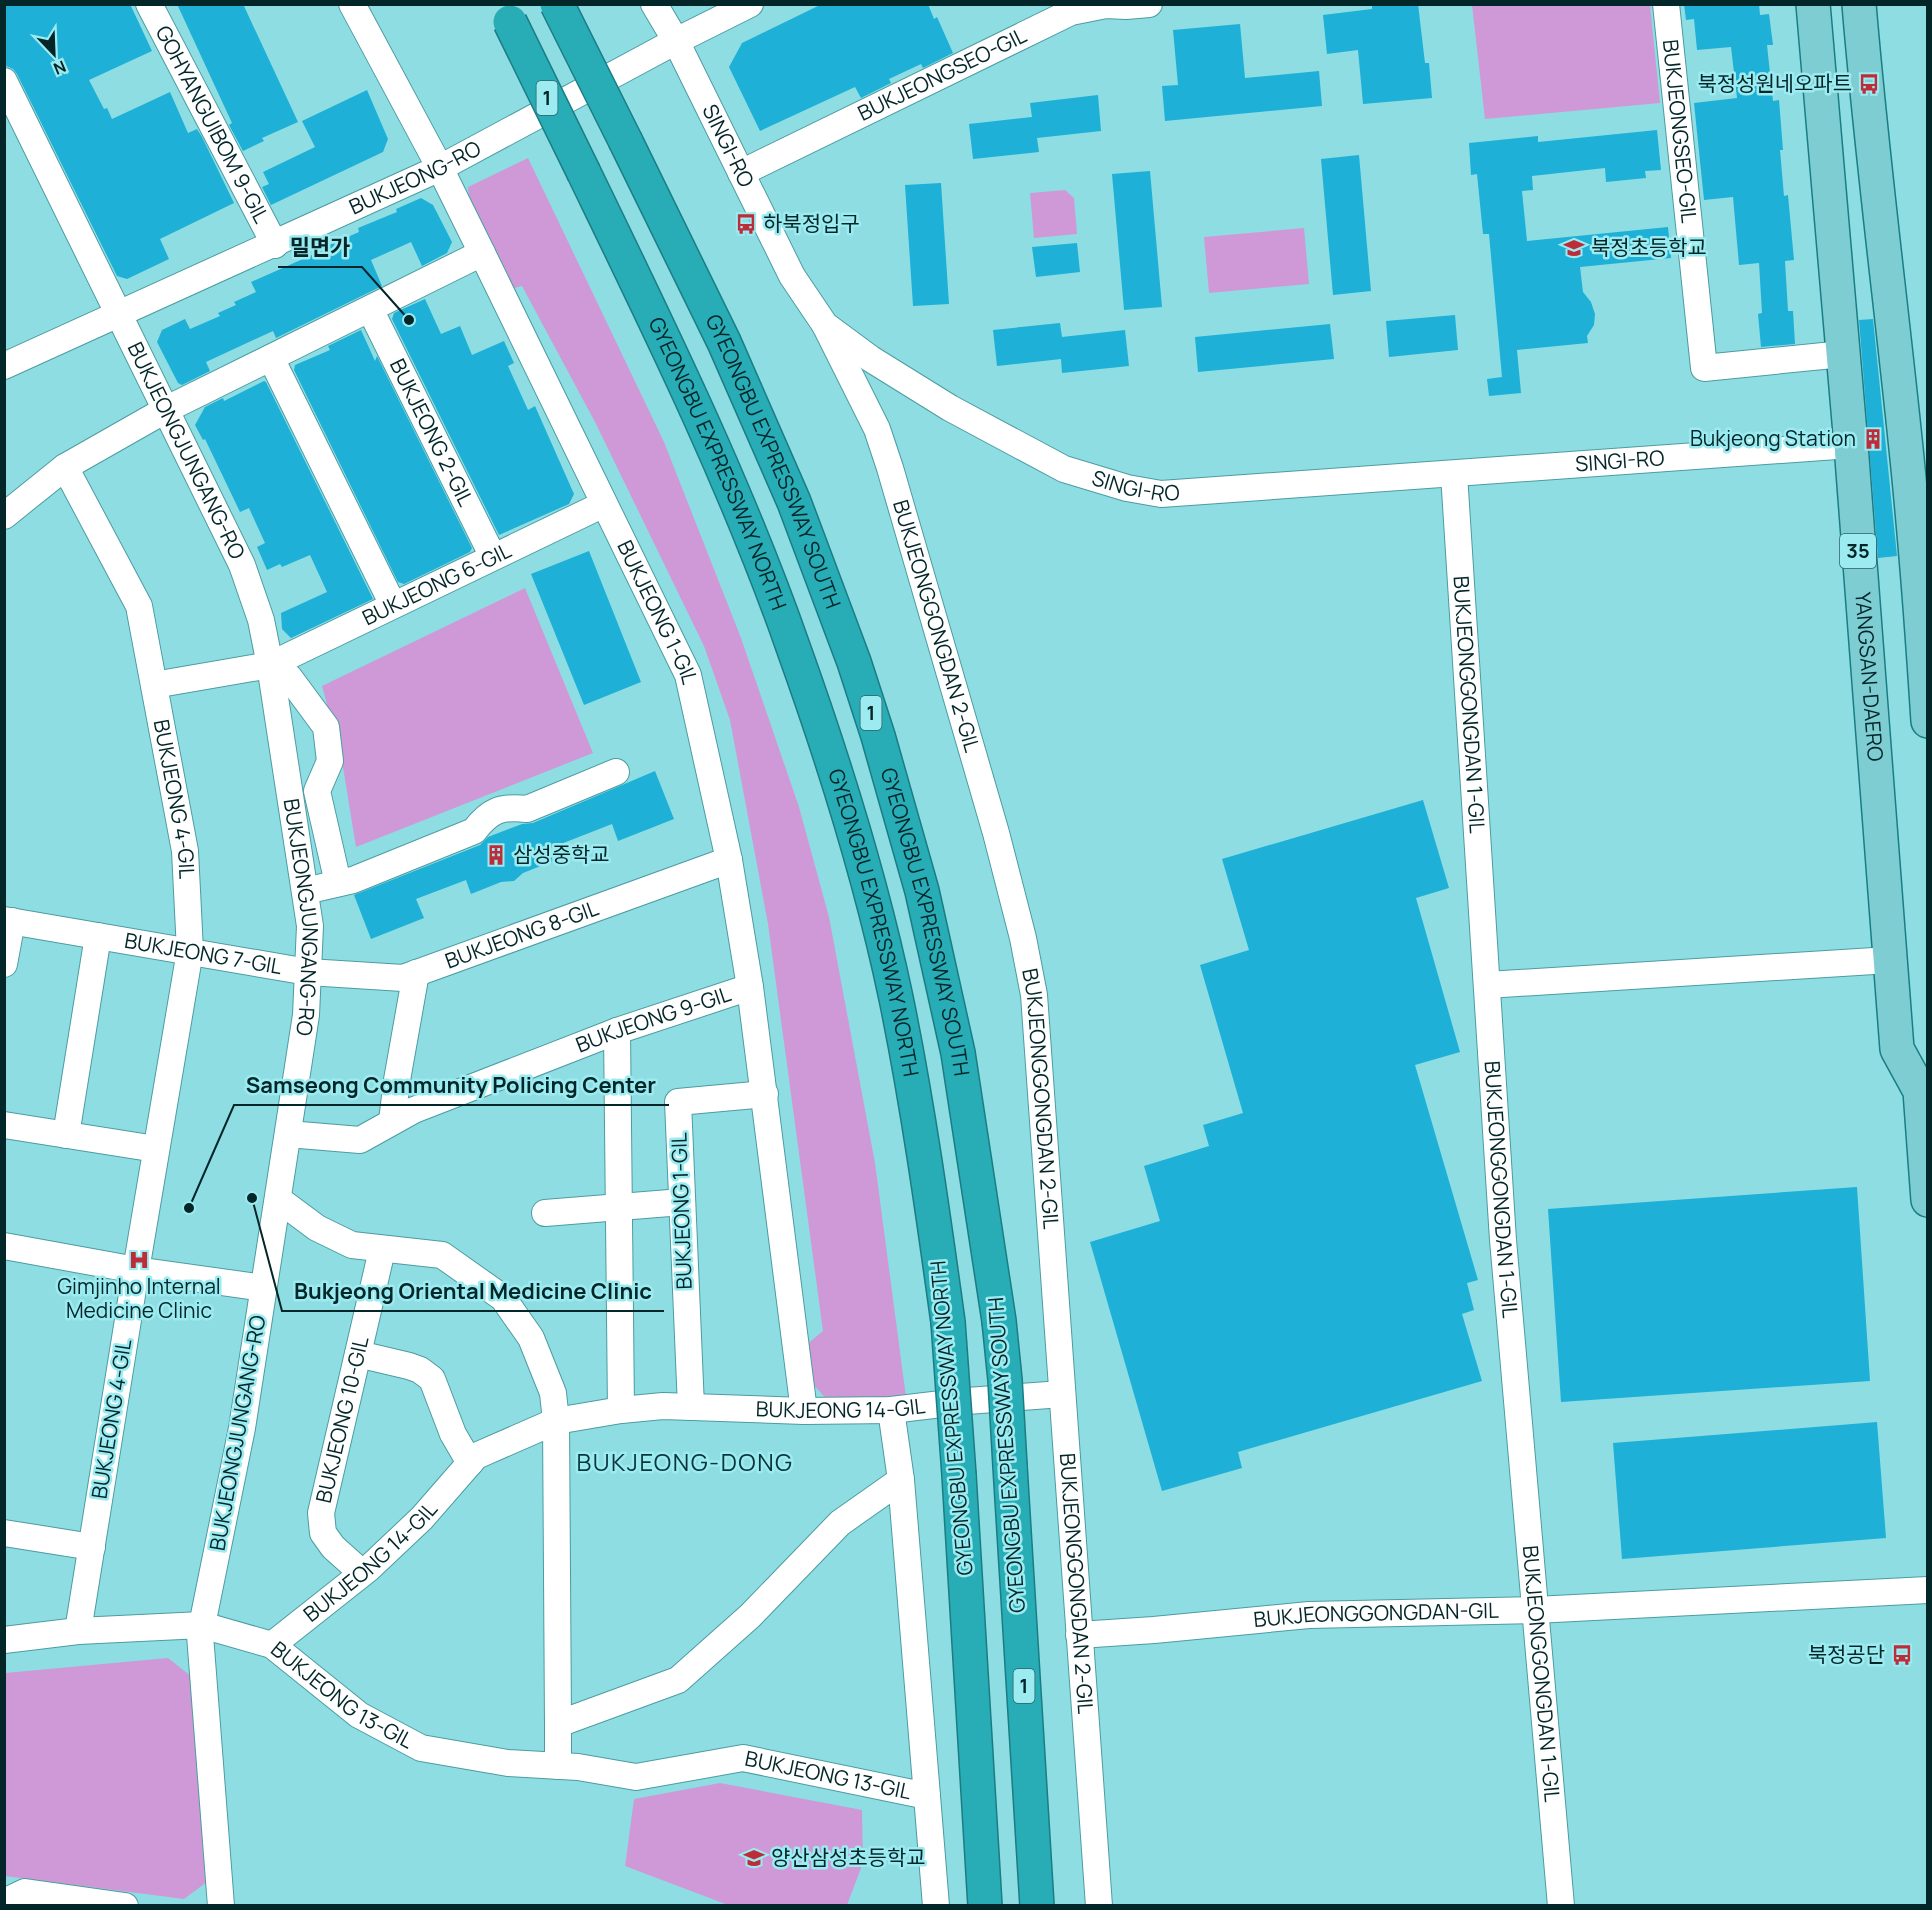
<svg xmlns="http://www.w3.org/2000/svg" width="1932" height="1910" font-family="Manrope,'Noto Sans KR',sans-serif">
<rect width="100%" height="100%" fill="#8edde3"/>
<!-- green -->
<path fill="#cf99d7" d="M 1472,5 L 1650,5 L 1660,103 L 1485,119 Z
M 528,158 L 664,442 L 741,638 L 799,807 L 829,917 L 875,1163 L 906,1397 L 829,1402 L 812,1383 L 806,1345 L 823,1331 L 768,924 L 730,720 L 704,646 L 595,422 L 522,286 L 510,289 L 470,207 L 468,187 Z
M 1065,190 L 1074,198 L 1077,234 L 1034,238 L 1030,193 Z
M 1304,228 L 1309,284 L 1209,293 L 1204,237 Z
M 525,588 L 593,753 L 356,847 L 341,755 L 342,741 L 331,719 L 322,686 Z
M 168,1658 L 192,1677 L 211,1879 L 184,1899 L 5,1876 L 5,1673 Z
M 720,1783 L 862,1810 L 863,1863 L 847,1905 L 728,1905 L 625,1866 L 634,1799 Z"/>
<!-- building -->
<path fill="#1eb0d6" d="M 4,4 L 130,4 L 152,51 L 89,80 L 104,109 L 107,108 L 112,119 L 170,92 L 188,133 L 197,129 L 202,137 L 234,203 L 160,239 L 169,259 L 127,279 L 117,276 L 17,74 L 13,69 L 4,65 Z
M 177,4 L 243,4 L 298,122 L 262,138 L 264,141 L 243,151 L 229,125 L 232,123 Z
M 822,4 L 928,4 L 934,19 L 937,17 L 953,53 L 923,68 L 921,64 L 889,79 L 891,83 L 861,98 L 855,87 L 760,131 L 729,67 L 742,43 Z
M 1372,4 L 1418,4 L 1425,63 L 1429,63 L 1432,98 L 1363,104 L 1358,50 L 1327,54 L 1323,15 L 1372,9 Z
M 1684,4 L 1759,4 L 1760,15 L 1769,14 L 1773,45 L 1767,45 L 1773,101 L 1779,100 L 1783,150 L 1780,150 L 1784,196 L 1788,195 L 1794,260 L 1785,261 L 1788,311 L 1793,311 L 1795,344 L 1761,347 L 1758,314 L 1762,313 L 1759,263 L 1739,265 L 1733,197 L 1704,200 L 1694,103 L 1737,98 L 1731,47 L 1697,50 L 1694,19 L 1686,20 Z
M 1240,24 L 1245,78 L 1319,71 L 1322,106 L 1165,121 L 1162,86 L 1178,85 L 1173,30 Z
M 367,90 L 388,139 L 383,152 L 271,205 L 262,187 L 269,184 L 263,172 L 315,147 L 302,121 Z
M 1098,95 L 1101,131 L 1037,138 L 1039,152 L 973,159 L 969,124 L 1032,117 L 1030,103 Z
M 1657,130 L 1661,170 L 1645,171 L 1646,178 L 1606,182 L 1605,168 L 1532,176 L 1533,190 L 1522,191 L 1527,241 L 1668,227 L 1671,258 L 1580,267 L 1583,292 L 1591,302 L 1595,314 L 1594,325 L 1587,336 L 1588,343 L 1517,350 L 1521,393 L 1489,396 L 1487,379 L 1502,377 L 1489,234 L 1483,234 L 1477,174 L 1471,175 L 1469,143 L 1538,136 L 1538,142 Z
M 1359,155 L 1371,291 L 1333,295 L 1321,159 Z
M 1150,171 L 1162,307 L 1124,310 L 1112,174 Z
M 941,183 L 949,304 L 913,306 L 905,185 Z
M 421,198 L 433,205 L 452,242 L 447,253 L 422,266 L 411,242 L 371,260 L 382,286 L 276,338 L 273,331 L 206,362 L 210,371 L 182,385 L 178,383 L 157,342 L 162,330 L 185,319 L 190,329 L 220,316 L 218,313 L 236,305 L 234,302 L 256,292 L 251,282 L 321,251 L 320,249 L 359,232 L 358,228 L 397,212 L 396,209 Z
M 1077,243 L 1080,272 L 1036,277 L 1032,247 Z
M 425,299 L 441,334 L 460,326 L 472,355 L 504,341 L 514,363 L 508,366 L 528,410 L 535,406 L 574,494 L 569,504 L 499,535 L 392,319 L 394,313 Z
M 1455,315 L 1458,350 L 1389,357 L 1386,321 Z
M 1873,319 L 1897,556 L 1878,558 L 1859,320 Z
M 1060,323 L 1062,337 L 1125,330 L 1129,366 L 1062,373 L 1061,359 L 997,366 L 993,330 Z
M 1330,324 L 1334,359 L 1198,372 L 1195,337 Z
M 361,330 L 375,361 L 377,356 L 472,548 L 470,552 L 404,584 L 398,582 L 294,370 L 295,365 L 330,350 L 328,346 Z
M 264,381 L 266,382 L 373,599 L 291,638 L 282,629 L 281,613 L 327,592 L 310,555 L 282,567 L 280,564 L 267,570 L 257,547 L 265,543 L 249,508 L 240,512 L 205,439 L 203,440 L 195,425 L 205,407 L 223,398 L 224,401 Z
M 589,551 L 641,682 L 584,705 L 531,574 Z
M 655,771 L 674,819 L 618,841 L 612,824 L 548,849 L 553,861 L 523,873 L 514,881 L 501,882 L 471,894 L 466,880 L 416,899 L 424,918 L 371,939 L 354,895 L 480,845 L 488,837 L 522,824 L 533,823 Z
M 1423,800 L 1449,888 L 1416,898 L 1460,1052 L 1415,1065 L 1478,1280 L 1467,1283 L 1474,1310 L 1462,1314 L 1482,1381 L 1238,1452 L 1242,1468 L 1162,1491 L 1090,1242 L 1160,1221 L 1144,1166 L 1209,1146 L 1203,1125 L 1243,1113 L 1200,965 L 1249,950 L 1222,859 Z
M 1857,1187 L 1870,1381 L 1561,1402 L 1548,1209 Z
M 1877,1422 L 1886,1538 L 1622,1559 L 1613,1443 Z"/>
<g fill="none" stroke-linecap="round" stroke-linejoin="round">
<!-- minor casing -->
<g stroke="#4c9ca2" stroke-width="28">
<g id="minor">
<path id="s1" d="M 149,4 L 275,245"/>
<path id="s2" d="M 352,4 L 440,168 L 482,253 L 688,675 L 729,860 L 750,987 L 804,1411"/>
<path id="s3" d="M 654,4 L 676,41 L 792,276 L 825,325 L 871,359 L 950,408 L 1064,469 L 1127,488 L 1161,494 L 1851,445"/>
<path id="s4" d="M 1666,4 L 1704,368 L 1843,354"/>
<path id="s5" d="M 4,81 L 242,565 L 261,620 L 270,665 L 310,926 L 306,1015 L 242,1428 L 200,1635 L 221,1906"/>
<path id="s6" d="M 741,173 L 1071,12 L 1106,5 L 1126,6 L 1149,4"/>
<path id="s7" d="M 370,309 L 493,557"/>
<path id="s8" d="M 825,325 L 877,429 L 890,468 L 996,833 L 1023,938 L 1034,995 L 1099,1906"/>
<path d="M 271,358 L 393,605"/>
<path id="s9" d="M 4,366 L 440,168 L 676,41 L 750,4"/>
<path id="s10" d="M 65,467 L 139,606 L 185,851 L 190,951 L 136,1270 L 78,1631"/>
<path id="s11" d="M 1454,474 L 1503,1240 L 1561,1906"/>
<path d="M 4,516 L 65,467 L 167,409 L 482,253"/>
<path d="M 270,665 L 289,677 L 326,727 L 330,761 L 317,791 L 338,883"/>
<path id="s12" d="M 154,685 L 270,665 L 604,504"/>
<path d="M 305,891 L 353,880 L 474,831 C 490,810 501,806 527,809 L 616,772"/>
<path id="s13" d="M 4,920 L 308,972 L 403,978 L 729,860"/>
<path d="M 4,964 L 12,921"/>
<path d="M 1487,985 L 1890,960"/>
<path d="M 617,1031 L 621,1410"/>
<path d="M 392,1121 L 397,1080 L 416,973"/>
<path d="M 4,1125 L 156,1149"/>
<path id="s14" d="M 288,1134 L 360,1140 L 414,1110 L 617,1031 L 750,987"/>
<path d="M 66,1135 L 98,936"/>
<path d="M 278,1199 L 317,1228 L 352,1245 L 442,1255 L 503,1298 L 531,1338 L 553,1393 L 556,1421 L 558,1724"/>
<path d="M 545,1213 L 682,1202"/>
<path d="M 4,1246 L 136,1270 L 264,1288"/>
<path d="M 358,1354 L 409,1366 L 420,1370 L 432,1379 L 453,1434 L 470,1463"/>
<path d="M 691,1407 L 678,1102 L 765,1094"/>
<path d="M 4,1533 L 92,1547"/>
<path id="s15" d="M 362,1573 L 333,1547 L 323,1533 L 321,1513 L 382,1250"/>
<path id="s16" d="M 1079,1635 L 1154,1630 L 1309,1615 L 1535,1610 L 1928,1590"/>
<path id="s17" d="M 4,1640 L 78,1631 L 202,1625 L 272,1645 L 359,1715 L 421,1748 L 508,1763 L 578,1767 L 636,1777 L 743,1758 L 927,1796 L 901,1480 L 891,1410"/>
<path id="s18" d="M 272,1645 L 368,1569 L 422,1518 L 476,1456 L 556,1421 L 621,1410 L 663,1406 L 804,1411 L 891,1410 L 967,1401 L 1062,1394"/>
<path d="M 558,1766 L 558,1724 L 678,1680 L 750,1616 L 840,1523 L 901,1480"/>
<path d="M 927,1796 L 936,1906"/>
<path d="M 4,1902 L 25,1892 L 125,1906"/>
</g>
</g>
<!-- major casing -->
<g stroke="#1b7d84" stroke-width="36">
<g id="major">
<path id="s19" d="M 1813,4 L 1851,445 L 1897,1049 L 1920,1091 L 1928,1200"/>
<path d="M 1859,4 C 1871,150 1890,294 1905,439 C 1915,533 1922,627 1928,721"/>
</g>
</g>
<!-- highway casing -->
<g stroke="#1b7d84" stroke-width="36">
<g id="highway">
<path id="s20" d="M 626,142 L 724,342 L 794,502 L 854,662 L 878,736 L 922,891 L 958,1053 L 999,1321"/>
<path id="s21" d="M 584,173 C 659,328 736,484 793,647 C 834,761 871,879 896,998 C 918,1105 933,1214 948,1322"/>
<path d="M 1010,1466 L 1037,1906"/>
<path d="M 959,1475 L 985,1906"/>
</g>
</g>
<!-- minor -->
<use href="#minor" stroke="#fff" stroke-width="26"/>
<!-- major -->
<use href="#major" stroke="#7ecdd3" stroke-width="33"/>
<!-- highway -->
<use href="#highway" stroke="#28acb5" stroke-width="33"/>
<!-- highway-bridge casing -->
<g stroke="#1b7d84" stroke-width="36" stroke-linecap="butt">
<path id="highway-bridge" d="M 557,4 L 626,142
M 510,22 L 584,173
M 999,1321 L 1005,1380 L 1010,1466
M 948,1322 L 959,1475"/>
</g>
<!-- highway-bridge -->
<use href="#highway-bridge" stroke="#28acb5" stroke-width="33"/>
</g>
<!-- icons -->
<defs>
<g id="bus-bare" transform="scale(1.62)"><path d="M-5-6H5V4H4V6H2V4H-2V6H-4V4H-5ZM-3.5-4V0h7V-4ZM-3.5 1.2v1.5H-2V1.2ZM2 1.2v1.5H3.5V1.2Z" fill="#bd2d39" stroke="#9bebf1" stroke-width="2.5" paint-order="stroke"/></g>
<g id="school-bare" transform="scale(1.62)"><path d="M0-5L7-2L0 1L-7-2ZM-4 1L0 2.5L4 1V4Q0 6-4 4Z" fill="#bd2d39" stroke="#9bebf1" stroke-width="2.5" paint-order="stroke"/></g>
<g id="building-bare" transform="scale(1.62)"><path d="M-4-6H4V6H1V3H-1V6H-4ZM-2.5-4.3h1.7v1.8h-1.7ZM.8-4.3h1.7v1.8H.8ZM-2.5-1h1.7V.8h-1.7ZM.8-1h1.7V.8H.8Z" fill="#bd2d39" stroke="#9bebf1" stroke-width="2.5" paint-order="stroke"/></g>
<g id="hospital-bare" transform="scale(1.62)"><path d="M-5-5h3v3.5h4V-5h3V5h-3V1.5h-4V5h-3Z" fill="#bd2d39" stroke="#9bebf1" stroke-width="2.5" paint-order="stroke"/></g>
</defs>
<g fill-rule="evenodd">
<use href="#bus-bare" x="1869" y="84"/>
<use href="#bus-bare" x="746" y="224"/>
<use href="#school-bare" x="1574" y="248"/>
<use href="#building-bare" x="1873" y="439"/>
<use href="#building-bare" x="496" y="855"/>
<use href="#hospital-bare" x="139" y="1260"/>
<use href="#bus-bare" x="1902" y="1655"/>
<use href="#school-bare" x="754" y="1858"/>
</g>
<g text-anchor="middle" stroke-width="5" stroke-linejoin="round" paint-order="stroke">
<!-- shield labels -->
<g fill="#9bebf1" stroke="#316165" stroke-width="1.5">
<rect x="536.5" y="81" width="21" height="34" rx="4.5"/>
<rect x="1840" y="534" width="36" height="34" rx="4.5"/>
<rect x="860.5" y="696" width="21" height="34" rx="4.5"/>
<rect x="1013.5" y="1669" width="21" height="34" rx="4.5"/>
</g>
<g font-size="20" font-weight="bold" fill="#032629">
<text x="547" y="105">1</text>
<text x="1858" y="558">35</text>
<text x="871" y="720">1</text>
<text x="1024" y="1693">1</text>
</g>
<!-- street labels -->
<g font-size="21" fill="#032629" stroke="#9bebf1">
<text dy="7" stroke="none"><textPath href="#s6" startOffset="224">BUKJEONGSEO-GIL</textPath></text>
<text dy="7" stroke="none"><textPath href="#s1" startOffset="136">GOHYANGUIBOM 9-GIL</textPath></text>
<text dy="7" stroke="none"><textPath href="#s4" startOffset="128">BUKJEONGSEO-GIL</textPath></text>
<text dy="7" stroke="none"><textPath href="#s3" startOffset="160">SINGI-RO</textPath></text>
<text dy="7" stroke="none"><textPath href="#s9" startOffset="452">BUKJEONG-RO</textPath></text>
<text dy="7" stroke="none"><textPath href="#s7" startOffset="138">BUKJEONG 2-GIL</textPath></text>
<text dy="7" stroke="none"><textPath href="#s5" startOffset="412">BUKJEONGJUNGANG-RO</textPath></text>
<text dy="7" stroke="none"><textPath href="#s20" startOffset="352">GYEONGBU EXPRESSWAY SOUTH</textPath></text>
<text dy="7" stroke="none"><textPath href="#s3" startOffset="1204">SINGI-RO</textPath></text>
<text dy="7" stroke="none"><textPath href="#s21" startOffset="320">GYEONGBU EXPRESSWAY NORTH</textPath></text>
<text dy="7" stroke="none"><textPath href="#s3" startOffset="718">SINGI-RO</textPath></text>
<text dy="7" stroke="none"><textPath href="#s12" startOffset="303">BUKJEONG 6-GIL</textPath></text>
<text dy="7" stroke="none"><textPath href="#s2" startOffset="681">BUKJEONG 1-GIL</textPath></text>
<text dy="7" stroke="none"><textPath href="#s8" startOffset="322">BUKJEONGGONGDAN 2-GIL</textPath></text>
<text dy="7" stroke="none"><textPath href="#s19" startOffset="675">YANGSAN-DAERO</textPath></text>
<text dy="7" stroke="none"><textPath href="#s11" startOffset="231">BUKJEONGGONGDAN 1-GIL</textPath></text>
<text dy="7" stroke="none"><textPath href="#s10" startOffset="354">BUKJEONG 4-GIL</textPath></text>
<text dy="7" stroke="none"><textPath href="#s5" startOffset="898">BUKJEONGJUNGANG-RO</textPath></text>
<text dy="7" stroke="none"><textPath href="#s21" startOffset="806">GYEONGBU EXPRESSWAY NORTH</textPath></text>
<text dy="7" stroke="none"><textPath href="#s20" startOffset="838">GYEONGBU EXPRESSWAY SOUTH</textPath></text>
<text dy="7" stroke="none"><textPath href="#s13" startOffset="530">BUKJEONG 8-GIL</textPath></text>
<text dy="7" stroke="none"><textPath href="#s13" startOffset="202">BUKJEONG 7-GIL</textPath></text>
<text dy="7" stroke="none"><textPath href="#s14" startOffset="390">BUKJEONG 9-GIL</textPath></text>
<text dy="7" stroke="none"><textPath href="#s8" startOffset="808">BUKJEONGGONGDAN 2-GIL</textPath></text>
<text dy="7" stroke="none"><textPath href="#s11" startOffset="717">BUKJEONGGONGDAN 1-GIL</textPath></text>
<text transform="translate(682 1211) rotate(-92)" y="7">BUKJEONG 1-GIL</text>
<text dy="7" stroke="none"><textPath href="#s18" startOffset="652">BUKJEONG 14-GIL</textPath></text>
<text transform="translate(952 1418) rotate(-95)" y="7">GYEONGBU EXPRESSWAY NORTH</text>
<text transform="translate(112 1419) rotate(-81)" y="7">BUKJEONG 4-GIL</text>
<text dy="7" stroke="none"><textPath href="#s15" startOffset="172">BUKJEONG 10-GIL</textPath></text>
<text transform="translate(238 1433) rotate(-80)" y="7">BUKJEONGJUNGANG-RO</text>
<text transform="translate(1007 1455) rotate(-94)" y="7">GYEONGBU EXPRESSWAY SOUTH</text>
<text dy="7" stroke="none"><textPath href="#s18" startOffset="129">BUKJEONG 14-GIL</textPath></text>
<text dy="7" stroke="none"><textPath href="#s8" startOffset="1294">BUKJEONGGONGDAN 2-GIL</textPath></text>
<text dy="7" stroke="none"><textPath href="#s16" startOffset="298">BUKJEONGGONGDAN-GIL</textPath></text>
<text dy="7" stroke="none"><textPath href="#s11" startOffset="1203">BUKJEONGGONGDAN 1-GIL</textPath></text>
<text dy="7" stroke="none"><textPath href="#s17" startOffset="358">BUKJEONG 13-GIL</textPath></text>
<text dy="7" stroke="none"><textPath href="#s17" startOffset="866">BUKJEONG 13-GIL</textPath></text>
</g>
<!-- poi labels -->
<g font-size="21" fill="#032629" stroke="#9bebf1" text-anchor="start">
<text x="1852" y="91" text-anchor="end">북정성원네오파트</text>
<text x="763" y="231">하북정입구</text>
<text x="1591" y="255">북정초등학교</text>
<text x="1856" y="446" text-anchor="end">Bukjeong Station</text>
<text x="513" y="862">삼성중학교</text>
<text x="139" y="1294" text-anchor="middle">Gimjinho Internal<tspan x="139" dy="24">Medicine Clinic</tspan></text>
<text x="1885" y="1662" text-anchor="end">북정공단</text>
<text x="771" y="1865">양산삼성초등학교</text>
</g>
<!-- quarter labels -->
<g font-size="24" letter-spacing="1.5" fill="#09363a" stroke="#9bebf1">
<text x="685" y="1471">BUKJEONG-DONG</text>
</g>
</g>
<!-- callouts -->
<path fill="none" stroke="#032629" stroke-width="2" d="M409 320L362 267H278M189 1208L234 1105H669M252 1198L282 1311H664"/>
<g fill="#032629" stroke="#9bebf1" stroke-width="2">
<circle cx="409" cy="320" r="6"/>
<circle cx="189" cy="1208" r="6"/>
<circle cx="252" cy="1198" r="6"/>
</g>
<g font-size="22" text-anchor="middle" font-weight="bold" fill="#032629" stroke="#9bebf1" stroke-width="5" stroke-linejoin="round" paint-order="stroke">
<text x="320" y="255">밀면가</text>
<text x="451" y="1093">Samseong Community Policing Center</text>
<text x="473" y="1299">Bukjeong Oriental Medicine Clinic</text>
</g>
<!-- border -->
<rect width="1932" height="1910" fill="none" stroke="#032629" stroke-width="12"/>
<!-- north arrow -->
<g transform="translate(54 54) rotate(157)" stroke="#9bebf1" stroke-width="4.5" paint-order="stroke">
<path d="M0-4.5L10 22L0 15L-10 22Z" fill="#032629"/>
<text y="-9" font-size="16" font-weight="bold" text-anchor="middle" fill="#032629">N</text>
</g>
</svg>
